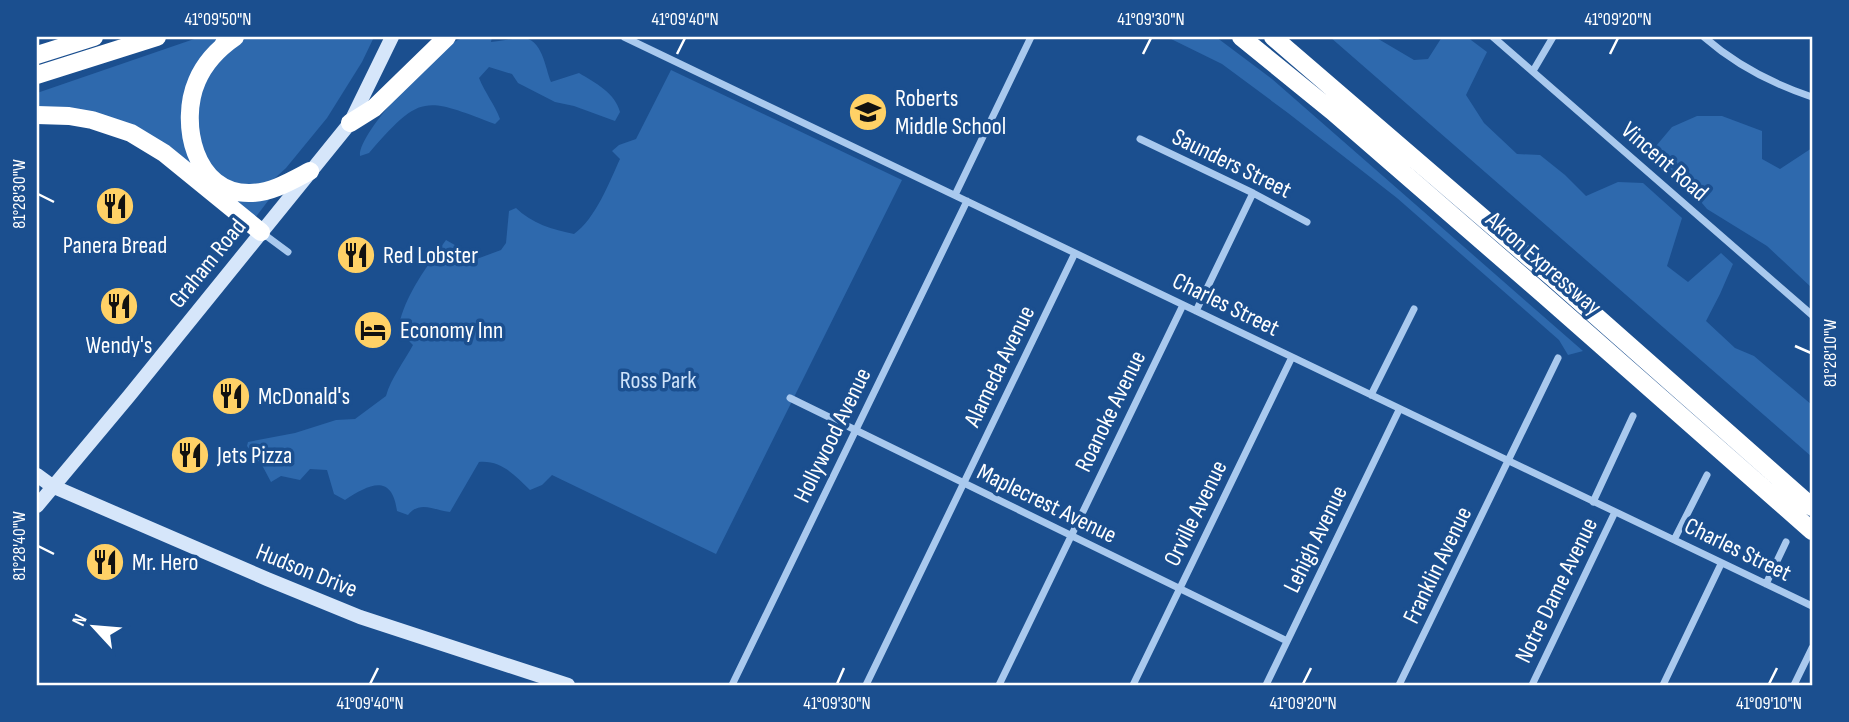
<svg xmlns="http://www.w3.org/2000/svg" width="1849" height="722" font-family="'Sofia Sans Condensed',sans-serif">
<rect width="100%" height="100%" fill="#1b4f8f"/>
<!-- green -->
<path fill="#2e69ad" d="M 200,37 L 225,37 L 189,89 L 201,173 L 271,197 L 255,218 L 154,139 L 37,111 L 37,93 Z
M 246,37 L 374,37 L 362,62 L 327,118 L 286,168 L 274,179 L 250,189 L 212,175 L 194,126 L 201,84 L 234,42 Z
M 463,37 L 492,37 L 491,42 C 501,41 511,39 520,38 C 542,36 545,67 551,82 L 579,73 C 596,83 615,93 620,112 L 615,121 L 574,106 L 555,102 L 518,83 L 512,74 L 489,67 L 479,78 C 485,93 495,105 500,119 L 495,124 C 424,97 421,93 369,153 L 360,156 C 358,133 429,60 449,45 C 453,42 459,40 463,37 Z
M 1167,37 L 1216,37 L 1272,79 L 1583,351 L 1568,355 L 1559,340 L 1397,198 L 1288,113 L 1222,64 Z
M 1330,37 L 1375,37 L 1414,60 L 1428,59 L 1442,37 L 1467,37 L 1487,52 L 1466,95 L 1484,123 L 1517,154 L 1540,155 L 1565,175 L 1586,196 L 1618,182 L 1643,183 L 1682,218 L 1667,266 L 1688,282 L 1721,253 L 1733,264 L 1720,294 L 1706,321 L 1735,348 L 1754,356 L 1812,405 L 1812,457 Z
M 671,70 L 902,180 L 716,554 L 552,475 L 542,485 L 530,490 C 515,476 502,460 479,462 L 450,512 C 433,510 420,500 408,515 L 397,511 C 392,473 369,484 345,500 L 334,494 L 327,470 L 310,469 L 300,480 L 281,476 L 271,482 L 263,467 L 247,446 L 248,442 L 295,433 L 336,420 L 355,419 L 386,396 C 391,378 404,362 413,345 L 398,330 C 404,296 426,268 446,240 L 460,248 L 459,255 L 474,260 L 501,250 L 506,243 L 509,211 L 516,208 C 531,223 553,230 574,234 C 596,218 609,183 620,159 L 612,151 L 619,145 L 636,139 Z
M 1697,116 L 1722,116 L 1762,131 L 1762,159 L 1780,169 L 1812,148 L 1812,288 L 1767,246 L 1707,209 L 1680,177 L 1651,152 L 1672,127 Z"/>
<g fill="none" stroke-linecap="round" stroke-linejoin="round">
<!-- street -->
<path stroke="#a9c9ee" stroke-width="7" d="M 624,37 L 1812,606
M 1493,37 L 1812,315
M 1704,37 C 1735,64 1773,84 1812,97
M 1533,71 L 1553,37
M 1140,139 L 1253,193 L 1307,222
M 955,195 L 1031,37
M 261,232 L 288,252
M 1196,311 L 1253,193
M 1371,395 L 1414,309
M 790,398 L 1287,641
M 1593,502 L 1633,416
M 1674,540 L 1707,475
M 1766,584 L 1786,542
M 732,685 L 967,201
M 866,685 L 1075,253
M 999,685 L 1183,305
M 1133,685 L 1292,357
M 1266,685 L 1399,410
M 1399,685 L 1558,358
M 1532,685 L 1615,512
M 1663,685 L 1721,564
M 1794,685 L 1812,648"/>
<!-- secondary -->
<path stroke="#d6e6fa" stroke-width="14" d="M 37,475 L 52,486 L 267,579 L 360,617 L 568,685
M 37,506 L 129,396 L 350,123 L 392,37"/>
<!-- highway -->
<path stroke="#fff" stroke-width="18" d="M 235,37 C 219,48 205,62 197,81 C 179,122 194,194 250,193 C 271,193 291,181 310,171
M 1241,37 L 1332,111 L 1544,295 L 1812,531
M 1273,37 L 1553,278 L 1812,507
M 37,55 L 94,37
M 37,75 L 157,37
M 37,115 L 69,116 L 92,120 L 131,133 L 164,153 L 261,232
M 350,123 L 374,108 L 447,37"/>
</g>
<!-- ticks -->
<path fill="none" stroke="#fff" stroke-width="2.5" d="M 211,54 L 218,38M 677,54 L 685,38M 1143,54 L 1151,38M 1610,54 L 1618,38M 38,194 L 54,202M 1795,346 L 1811,353M 38,546 L 54,554M 370,684 L 378,668M 837,684 L 844,668M 1303,684 L 1311,668M 1769,684 L 1777,668"/>
<!-- icons -->
<defs>
<g id="school-disc" transform="scale(2.0125)"><circle r="9.5" fill="#ffd166" stroke="#1b4f8f"/><path d="M0-5L7-2L0 1L-7-2ZM-4 1L0 2.5L4 1V4Q0 6-4 4Z" fill="#111"/></g>
<g id="restaurant-disc" transform="scale(2.0125)"><circle r="9.5" fill="#ffd166" stroke="#1b4f8f"/><path d="M-5-6h1v4h1v-4h1v4h1v-4h1v5L-1.5 .5V6h-2V.5L-5-1ZM5-6V6H3V1.5H1.5Q1.5-4 5-6Z" fill="#111"/></g>
<g id="hotel-disc" transform="scale(2.0125)"><circle r="9.5" fill="#ffd166" stroke="#1b4f8f"/><path d="M-6-4.5h1.5V1H6V5H4.5V3h-9V5H-6ZM-4 0a1.8 1.8 0 1 1 3.6 0ZM.5 0V-2.5h3Q6-2.5 6 0Z" fill="#111"/></g>
</defs>
<g fill-rule="evenodd">
<use href="#school-disc" x="868" y="112"/>
<use href="#restaurant-disc" x="115" y="206"/>
<use href="#restaurant-disc" x="356" y="255"/>
<use href="#restaurant-disc" x="119" y="306"/>
<use href="#hotel-disc" x="373" y="330"/>
<use href="#restaurant-disc" x="231" y="396"/>
<use href="#restaurant-disc" x="190" y="455"/>
<use href="#restaurant-disc" x="105" y="562"/>
</g>
<g text-anchor="middle" stroke-width="7" stroke-linejoin="round" paint-order="stroke">
<!-- poi labels -->
<g font-size="24" fill="#fff" stroke="#1b4f8f" text-anchor="start">
<text x="895" y="106">Roberts<tspan x="895" dy="28">Middle School</tspan></text>
<text x="115" y="253" text-anchor="middle">Panera Bread</text>
<text x="383" y="263">Red Lobster</text>
<text x="400" y="338">Economy Inn</text>
<text x="119" y="353" text-anchor="middle">Wendy's</text>
<text x="258" y="404">McDonald's</text>
<text x="217" y="463">Jets Pizza</text>
<text x="132" y="570">Mr. Hero</text>
</g>
<!-- street labels -->
<g font-size="24" fill="#fff" stroke="#1b4f8f">
<text transform="translate(1665 161) rotate(41)" y="8">Vincent Road</text>
<text transform="translate(1232 163) rotate(26)" y="8">Saunders Street</text>
<text transform="translate(207 263) rotate(-51)" y="8">Graham Road</text>
<text transform="translate(1544 263) rotate(41)" y="8">Akron Expressway</text>
<text transform="translate(1226 304) rotate(26)" y="8">Charles Street</text>
<text transform="translate(999 366) rotate(-64)" y="8">Alameda Avenue</text>
<text transform="translate(1110 411) rotate(-64)" y="8">Roanoke Avenue</text>
<text transform="translate(832 435) rotate(-64)" y="8">Hollywood Avenue</text>
<text transform="translate(1047 503) rotate(26)" y="8">Maplecrest Avenue</text>
<text transform="translate(1195 513) rotate(-64)" y="8">Orville Avenue</text>
<text transform="translate(1315 539) rotate(-64)" y="8">Lehigh Avenue</text>
<text transform="translate(1738 549) rotate(26)" y="8">Charles Street</text>
<text transform="translate(1437 565) rotate(-64)" y="8">Franklin Avenue</text>
<text transform="translate(307 570) rotate(22)" y="8">Hudson Drive</text>
<text transform="translate(1556 590) rotate(-64)" y="8">Notre Dame Avenue</text>
</g>
<!-- park labels -->
<g font-size="24" fill="#cfe3fa" stroke="#1b4f8f">
<text x="658" y="388">Ross Park</text>
</g>
</g>
<!-- border -->
<rect width="1849" height="722" fill="none" stroke="#1b4f8f" stroke-width="77"/>
<!-- north arrow -->
<g transform="translate(94 627) rotate(296)" stroke="#1b4f8f" stroke-width="5" paint-order="stroke">
<path d="M0-5L12 26L0 18L-12 26Z" fill="#ffffff"/>
<text y="-10" font-size="19" font-weight="bold" text-anchor="middle" fill="#ffffff">N</text>
</g>
<rect x="38" y="38" width="1773" height="646" fill="none" stroke="#fff" stroke-width="2.5"/>
<g font-size="18" text-anchor="middle" fill="#fff">
<text x="218" y="25">41°09'50"N</text>
<text x="685" y="25">41°09'40"N</text>
<text x="1151" y="25">41°09'30"N</text>
<text x="1618" y="25">41°09'20"N</text>
<text transform="translate(19 194) rotate(-90)" y="6">81°28'30"W</text>
<text transform="translate(1830 353) rotate(-90)" y="6">81°28'10"W</text>
<text transform="translate(19 546) rotate(-90)" y="6">81°28'40"W</text>
<text x="370" y="709">41°09'40"N</text>
<text x="837" y="709">41°09'30"N</text>
<text x="1303" y="709">41°09'20"N</text>
<text x="1769" y="709">41°09'10"N</text>
</g>
</svg>
